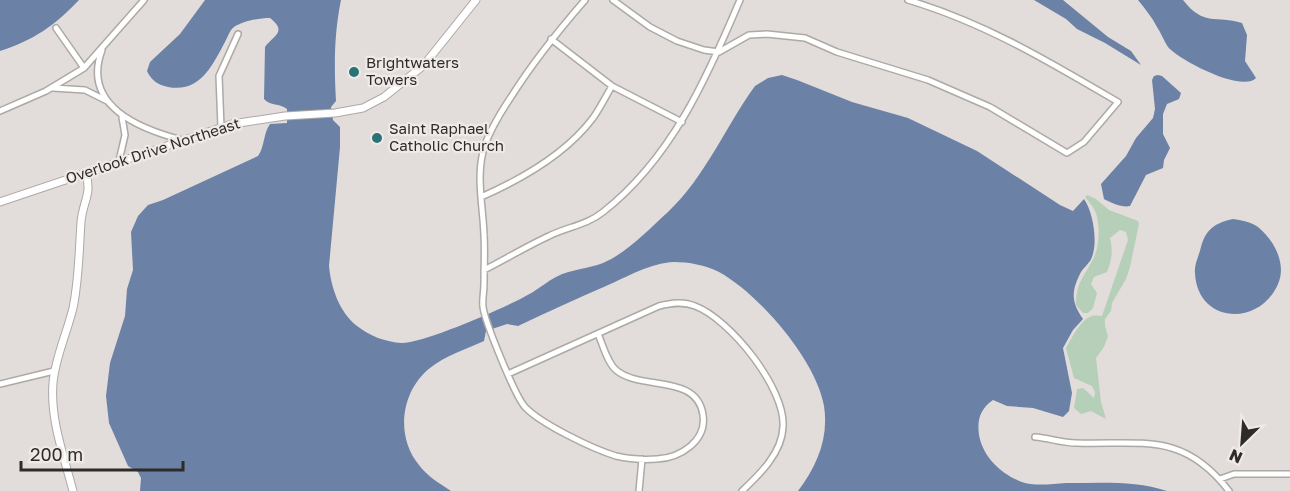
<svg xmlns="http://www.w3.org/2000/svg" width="1290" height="491" font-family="'Golos Text',sans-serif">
<rect width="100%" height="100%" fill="#e2ddda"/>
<!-- green -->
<path fill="#b5cfb9" d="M 1087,195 L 1096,199 L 1109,210 L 1138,221 L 1139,224 L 1130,267 L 1126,279 L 1112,303 L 1111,311 L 1105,319 L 1105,326 L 1108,336 L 1104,347 L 1096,358 L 1101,402 L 1106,419 L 1091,411 L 1081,414 L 1074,408 L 1077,389 L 1083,388 L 1094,398 L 1095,392 L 1092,386 L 1074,378 L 1066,348 C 1072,338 1080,320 1092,316 C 1095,315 1099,316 1102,316 L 1128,240 L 1126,232 L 1120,230 L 1110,238 C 1113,251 1112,260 1107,272 L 1094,277 L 1091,284 L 1097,293 L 1093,308 L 1088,313 L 1083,313 L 1076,305 C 1076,284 1083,278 1092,261 C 1100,249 1101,221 1094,209 C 1092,205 1088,201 1085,197 Z"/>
<!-- water -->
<path fill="#6c81a6" d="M 0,0 L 79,0 C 54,26 34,40 0,51 Z
M 205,0 L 341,0 C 334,34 334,66 336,101 L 331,107 L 333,120 L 340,127 L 340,147 L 329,266 C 331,287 339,312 357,326 C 370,336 385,342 402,343 C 425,343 512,305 533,292 C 541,287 548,281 556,277 C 571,269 588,269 603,263 C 627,253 649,229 668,212 C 706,176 725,127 755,86 L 768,78 L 782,75 L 797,80 L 852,102 L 908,118 L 977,151 L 1060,205 L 1073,211 L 1084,199 C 1093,212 1098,241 1092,257 C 1090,263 1084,267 1081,272 C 1071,291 1071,302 1083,319 L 1073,330 L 1063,348 L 1072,393 L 1069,411 L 1063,417 L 1033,408 L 1007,406 L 993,400 C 980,409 977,420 979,435 C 983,458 1003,476 1025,483 C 1037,486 1053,484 1066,483 C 1099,483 1135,480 1167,491 L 798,491 C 817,466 829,438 824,406 C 816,360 759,294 719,272 C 705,265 689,262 674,262 C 650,263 627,277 606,286 C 576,299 547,312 518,326 L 507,324 L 486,331 L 484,341 C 466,349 445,356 430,368 C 401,391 395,436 419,465 C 427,476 439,483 451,491 L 140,491 L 141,478 L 138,472 L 128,466 L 109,423 L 106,396 L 110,363 L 125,316 L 127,289 L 133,270 L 131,232 L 138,216 L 148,205 L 163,200 L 258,156 C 265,146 263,134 270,124 L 287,123 L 287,109 C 280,103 270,106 264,99 L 265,47 C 273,36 288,32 270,18 C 259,18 243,21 234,27 C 229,31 228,37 225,42 C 212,66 200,93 168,87 C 158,85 151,80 147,71 L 150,62 L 180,34 Z
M 1034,0 L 1063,0 L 1108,37 L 1131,51 L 1141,65 L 1105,43 L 1077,29 L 1066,19 Z
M 1138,0 L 1183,0 C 1204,27 1216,15 1242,23 L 1247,35 L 1245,61 L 1256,78 C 1242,93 1179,60 1168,47 C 1164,41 1161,33 1157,27 C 1152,17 1145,9 1138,0 Z
M 1158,75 L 1162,76 L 1181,93 L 1179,99 L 1167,104 L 1163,114 L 1163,134 L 1170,148 L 1164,160 L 1163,168 L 1146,175 L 1130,206 C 1123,208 1111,203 1104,199 L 1101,184 L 1126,156 L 1136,138 L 1153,118 L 1155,109 L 1152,80 L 1154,76 Z
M 1233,219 C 1241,220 1251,222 1258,227 C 1274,240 1287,264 1278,284 C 1259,328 1197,323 1195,273 C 1194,264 1199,256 1201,247 C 1206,229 1215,223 1233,219 Z"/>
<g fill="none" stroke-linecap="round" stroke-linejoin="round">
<!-- minor casing -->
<g stroke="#ada9a6" stroke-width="8">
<path id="minor" d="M 585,0 C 558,31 533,62 511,97 C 501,112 491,128 485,145 C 475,174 483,205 484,235 C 485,251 484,268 484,284 C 484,292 482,300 483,307 C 485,322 515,396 525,407 C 541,424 593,449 616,456 C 629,459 643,460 657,459 C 680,458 707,441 703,415 C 697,373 640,391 616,370 C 607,362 603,345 598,334
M 613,0 L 650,27 L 677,41 L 704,50 L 719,52 L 749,35 L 767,34 L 805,38 L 837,52 L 928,80 L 990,107 L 1067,153 L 1084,142 L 1118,102 C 1050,62 985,23 908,0
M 56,28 L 84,68
M 551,39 L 612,86 L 682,122
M 102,50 C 81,106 140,129 182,140
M 53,88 L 85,90 L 107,101
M 0,111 L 46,91 L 84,68 L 144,0
M 221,127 L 219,76 L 238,34
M 119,161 L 125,135 L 122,117
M 481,197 C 522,179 566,154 593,118 C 600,108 606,96 612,86
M 484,270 C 506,259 527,246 549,236 C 567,227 587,225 603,212 C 671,159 707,78 740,0
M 508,374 L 659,306 C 671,303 683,301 695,306 C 730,319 786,389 783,427 C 782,453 760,474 742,491
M 0,384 L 54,371
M 1035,437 C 1049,438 1062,443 1076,443 C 1142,445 1183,431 1229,491
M 1220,479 L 1234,474 L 1290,474
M 639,491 L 642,459"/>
</g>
<!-- tertiary casing -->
<g stroke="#ada9a6" stroke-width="9">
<path id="tertiary" d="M 0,202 L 232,124 L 285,116 L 335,113 L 363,108 L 384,97 L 424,65 L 476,0
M 73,491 C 64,456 50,420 53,383 C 55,358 67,333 73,308 C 79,279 79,251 81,222 C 83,200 92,196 86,173"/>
</g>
<!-- minor -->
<use href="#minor" stroke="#fff" stroke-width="5"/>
<!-- tertiary -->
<use href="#tertiary" stroke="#fff" stroke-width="7"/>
</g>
<!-- markers -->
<g fill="#297377" stroke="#efeae7" stroke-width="2">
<circle cx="354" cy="72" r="6"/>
<circle cx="377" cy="138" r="6"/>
</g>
<g text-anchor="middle" stroke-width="4.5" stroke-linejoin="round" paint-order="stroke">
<!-- poi labels -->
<g font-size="15" fill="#2e2c2b" stroke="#efeae7" text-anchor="start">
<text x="366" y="68">Brightwaters<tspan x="366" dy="17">Towers</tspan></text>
<text x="389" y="134">Saint Raphael<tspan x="389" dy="17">Catholic Church</tspan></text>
</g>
<!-- street labels -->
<g font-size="15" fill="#2e2c2b" stroke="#efeae7">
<text transform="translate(153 151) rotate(-18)" y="5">Overlook Drive Northeast</text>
</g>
</g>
<!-- north arrow -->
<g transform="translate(1242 443) rotate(205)" stroke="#efeae7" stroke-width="4.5" paint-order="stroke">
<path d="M0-4.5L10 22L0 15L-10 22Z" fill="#2e2c2b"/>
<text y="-9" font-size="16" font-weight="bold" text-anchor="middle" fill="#2e2c2b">N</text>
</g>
<!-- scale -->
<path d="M21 461v9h162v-9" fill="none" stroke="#2e2c2b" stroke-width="3"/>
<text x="30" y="461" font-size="18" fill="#2e2c2b" stroke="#efeae7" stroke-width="4.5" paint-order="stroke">200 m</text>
</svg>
